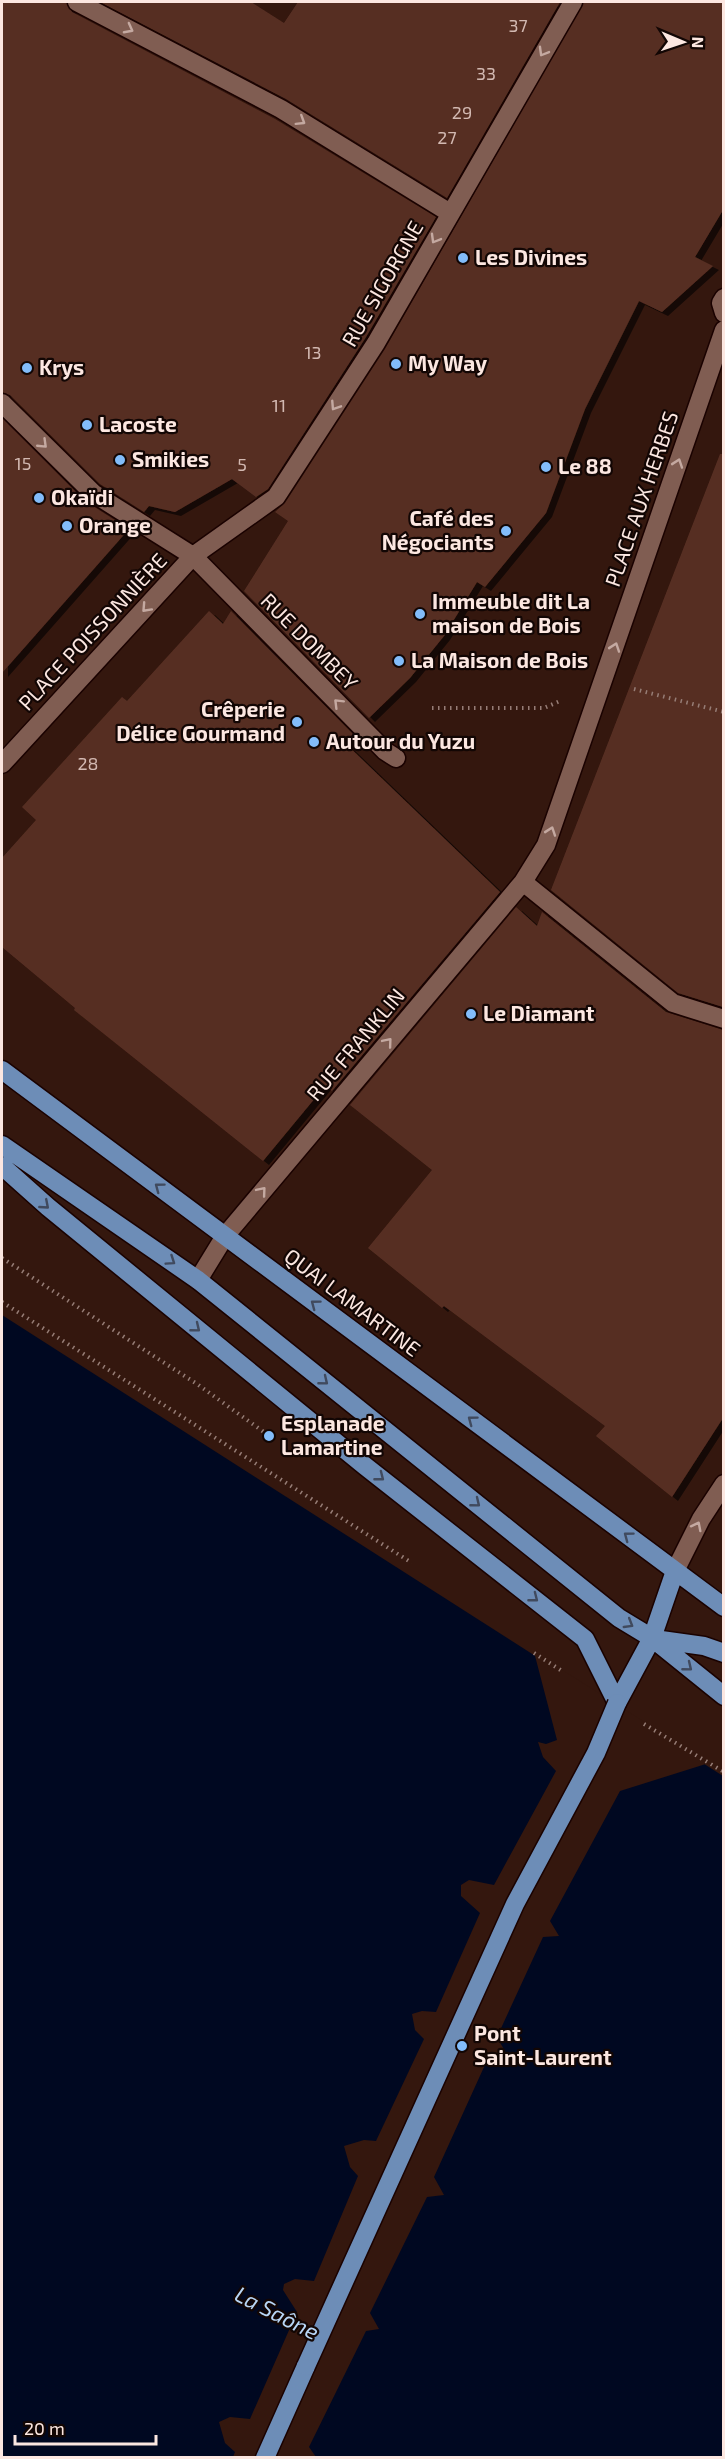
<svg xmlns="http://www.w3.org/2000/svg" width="725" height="2459" font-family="'Exo 2',sans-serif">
<defs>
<filter id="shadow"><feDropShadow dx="6" dy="4" stdDeviation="0" flood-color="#0009"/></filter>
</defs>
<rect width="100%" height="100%" fill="#34170e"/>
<!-- water -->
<path fill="#000821" d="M 2,1315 L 723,1776 L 723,2457 L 2,2457 Z"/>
<!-- pier -->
<path fill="#34170e" d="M 534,1652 L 709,1763 L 620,1791 L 550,1921 L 559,1936 L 543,1937 L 497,2037 L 506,2053 L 489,2056 L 434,2177 L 444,2195 L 427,2197 L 370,2313 L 379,2329 L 366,2331 L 309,2447 L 316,2457 L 233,2457 L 235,2452 L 225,2443 L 219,2422 L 230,2417 L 250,2419 L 297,2312 L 283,2290 L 284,2284 L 295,2279 L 314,2281 L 358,2176 L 350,2167 L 344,2146 L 364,2140 L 376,2141 L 424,2039 L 415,2030 L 412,2014 L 422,2011 L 436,2012 L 480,1913 L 461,1896 L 461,1885 L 469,1880 L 494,1885 L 556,1771 L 543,1757 L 538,1742 L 546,1744 L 557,1740 Z"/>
<!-- building -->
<path fill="#572f23" filter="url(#shadow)" d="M 2,2 L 66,2 L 72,12 L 275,119 L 436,217 L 366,337 L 268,489 L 256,497 L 232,479 L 175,512 L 149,506 L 144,512 L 100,484 L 10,395 L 2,392 Z
M 100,2 L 251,2 L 284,23 L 298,2 L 560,2 L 447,198 L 286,99 Z
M 584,2 L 723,2 L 723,210 L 695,257 L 713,266 L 662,312 L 639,301 L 585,409 L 546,513 L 485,587 L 477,582 L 444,636 L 410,678 L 369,718 L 244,591 L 288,521 L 275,512 L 285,503 L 385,349 Z
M 2,418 L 85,501 L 129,529 L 2,673 Z
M 720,454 L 723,454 L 723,1007 L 678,993 L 551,890 Z
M 209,611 L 223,624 L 231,611 L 353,734 L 344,742 L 500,892 L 332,1091 L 325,1086 L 263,1161 L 74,1010 L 75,1008 L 2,947 L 2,858 L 36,820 L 22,807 L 122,697 L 127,701 Z
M 516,907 L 537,926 L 542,912 L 666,1012 L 723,1030 L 723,1418 L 672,1497 L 596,1436 L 605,1426 L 444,1306 L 442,1308 L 368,1248 L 432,1170 L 350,1105 Z"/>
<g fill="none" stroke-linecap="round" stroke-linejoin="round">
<!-- minor casing -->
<g stroke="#1a0200" stroke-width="21">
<path id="minor" d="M 77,2 L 281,109 L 450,213
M 724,298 L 721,303 L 724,313
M 2,403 L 93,493 L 193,556 L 385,751 L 396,758
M 2,764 L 193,556 L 276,497 L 376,343 L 573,2
M 523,882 L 673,1003 L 724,1019
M 198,1280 L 225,1236 L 523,882 L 546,845 L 724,330
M 675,1571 L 701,1519 L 724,1484"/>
</g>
<!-- major casing -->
<g stroke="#1a0200" stroke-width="21">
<path id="major" d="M 2,1070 L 724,1607
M 2,1145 L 198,1280 L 619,1618 L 652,1638 L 724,1696
M 2,1166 L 48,1207 L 365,1466 L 585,1639 L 617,1703
M 654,1639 L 704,1646 L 724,1653
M 617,1703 L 652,1638 L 675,1571
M 265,2458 L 306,2366"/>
</g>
<!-- path -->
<path stroke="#967d76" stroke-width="4" stroke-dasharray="1.5 4.5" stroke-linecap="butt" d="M 634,689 L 724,712
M 432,708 L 544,708 L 560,701
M 2,1258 L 197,1384 L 268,1435
M 2,1302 L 412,1563
M 534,1653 L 562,1671
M 644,1724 L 724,1772"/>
<!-- minor -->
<use href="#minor" stroke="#805d52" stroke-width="18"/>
<!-- major -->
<use href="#major" stroke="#6d8db7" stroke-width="18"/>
<!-- major-bridge casing -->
<g stroke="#1a0200" stroke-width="21" stroke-linecap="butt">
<path id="major-bridge" d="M 306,2366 L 515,1904 L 596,1753 L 617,1703"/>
</g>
<!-- major-bridge -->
<use href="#major-bridge" stroke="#6d8db7" stroke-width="18"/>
</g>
<!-- one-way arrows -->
<defs><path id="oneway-chevron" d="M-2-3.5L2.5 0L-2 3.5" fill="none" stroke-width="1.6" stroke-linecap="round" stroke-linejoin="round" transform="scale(1.5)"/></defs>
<g stroke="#c4a9a1">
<use href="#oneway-chevron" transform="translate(129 29) rotate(28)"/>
<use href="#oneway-chevron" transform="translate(543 52) rotate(120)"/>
<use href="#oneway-chevron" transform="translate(301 121) rotate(32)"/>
<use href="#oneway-chevron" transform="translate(435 239) rotate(120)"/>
<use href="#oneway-chevron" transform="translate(335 406) rotate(123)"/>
<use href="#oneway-chevron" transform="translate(43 444) rotate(44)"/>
<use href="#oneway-chevron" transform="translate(678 463) rotate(-71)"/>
<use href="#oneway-chevron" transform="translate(146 608) rotate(133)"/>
<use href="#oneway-chevron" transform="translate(615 647) rotate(-71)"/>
<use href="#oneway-chevron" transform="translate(338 703) rotate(-135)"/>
<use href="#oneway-chevron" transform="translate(551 831) rotate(-71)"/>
<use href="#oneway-chevron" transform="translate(388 1042) rotate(-50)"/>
<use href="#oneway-chevron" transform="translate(262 1191) rotate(-50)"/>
<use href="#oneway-chevron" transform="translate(697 1526) rotate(-63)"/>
</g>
<g stroke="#404a5e">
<use href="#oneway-chevron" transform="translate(159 1187) rotate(-143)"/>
<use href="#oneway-chevron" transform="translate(45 1205) rotate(41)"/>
<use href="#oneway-chevron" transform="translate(171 1261) rotate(34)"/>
<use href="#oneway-chevron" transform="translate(315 1304) rotate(-143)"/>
<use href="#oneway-chevron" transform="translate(196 1328) rotate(39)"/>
<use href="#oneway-chevron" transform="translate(324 1381) rotate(39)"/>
<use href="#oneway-chevron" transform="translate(472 1420) rotate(-143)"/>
<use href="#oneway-chevron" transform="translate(380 1477) rotate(38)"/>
<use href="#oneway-chevron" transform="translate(476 1503) rotate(39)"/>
<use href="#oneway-chevron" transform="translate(628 1536) rotate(-143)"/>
<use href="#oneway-chevron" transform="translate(534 1598) rotate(38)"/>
<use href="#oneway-chevron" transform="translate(629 1624) rotate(31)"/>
<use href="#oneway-chevron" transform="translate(688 1667) rotate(39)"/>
</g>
<!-- markers -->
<g fill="#82bcfa" stroke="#120604" stroke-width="2">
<circle cx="463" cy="258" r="6"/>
<circle cx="396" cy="364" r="6"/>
<circle cx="27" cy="368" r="6"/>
<circle cx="87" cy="425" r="6"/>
<circle cx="120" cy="460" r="6"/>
<circle cx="546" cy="467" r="6"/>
<circle cx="39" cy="498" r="6"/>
<circle cx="67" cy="526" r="6"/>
<circle cx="506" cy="531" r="6"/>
<circle cx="420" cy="614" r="6"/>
<circle cx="399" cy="661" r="6"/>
<circle cx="297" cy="722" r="6"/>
<circle cx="314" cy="742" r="6"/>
<circle cx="471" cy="1014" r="6"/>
<circle cx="269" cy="1436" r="6"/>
<circle cx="462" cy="2046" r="6"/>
</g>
<g text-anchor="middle" stroke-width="4.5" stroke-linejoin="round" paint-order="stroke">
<!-- number labels -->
<g font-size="18" fill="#d3b9b2">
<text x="518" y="32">37</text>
<text x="486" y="80">33</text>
<text x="462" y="119">29</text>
<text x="447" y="144">27</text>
<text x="313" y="359">13</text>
<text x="279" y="412">11</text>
<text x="23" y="470">15</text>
<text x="242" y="471">5</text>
<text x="88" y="770">28</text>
</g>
<!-- poi labels -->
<g font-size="21" font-weight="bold" fill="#fce7e1" stroke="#120604" text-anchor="start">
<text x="475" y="265">Les Divines</text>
<text x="408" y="371">My Way</text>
<text x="39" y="375">Krys</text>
<text x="99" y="432">Lacoste</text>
<text x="132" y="467">Smikies</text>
<text x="558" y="474">Le 88</text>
<text x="51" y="505">Okaïdi</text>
<text x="494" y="526" text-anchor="end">Café des<tspan x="494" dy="24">Négociants</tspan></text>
<text x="79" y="533">Orange</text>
<text x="432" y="609">Immeuble dit La<tspan x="432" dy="24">maison de Bois</tspan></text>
<text x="411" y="668">La Maison de Bois</text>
<text x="285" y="717" text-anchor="end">Crêperie<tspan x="285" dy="24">Délice Gourmand</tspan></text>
<text x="326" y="749">Autour du Yuzu</text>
<text x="483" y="1021">Le Diamant</text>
<text x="281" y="1431">Esplanade<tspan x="281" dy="24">Lamartine</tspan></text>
<text x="474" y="2041">Pont<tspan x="474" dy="24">Saint-Laurent</tspan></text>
</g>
<!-- street labels -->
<g font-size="21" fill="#fce7e1" stroke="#120604">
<text transform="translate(383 284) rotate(-60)" y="7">RUE SIGORGNE</text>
<text transform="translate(642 499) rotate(-71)" y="7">PLACE AUX HERBES</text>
<text transform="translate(93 632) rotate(-47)" y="7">PLACE POISSONNIÈRE</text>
<text transform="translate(309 642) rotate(45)" y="7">RUE DOMBEY</text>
<text transform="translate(356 1045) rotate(-50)" y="7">RUE FRANKLIN</text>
<text transform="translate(352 1303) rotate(37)" y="7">QUAI LAMARTINE</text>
</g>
<!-- water labels -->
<g font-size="22" font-style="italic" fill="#b8d6f6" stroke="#120604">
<text transform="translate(277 2313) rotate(27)" y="8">La Saône</text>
</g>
</g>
<!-- border -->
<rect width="725" height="2459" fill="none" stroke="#fce7e1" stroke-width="6"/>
<!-- north arrow -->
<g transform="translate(683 42) rotate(92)" stroke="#120604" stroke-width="4.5" paint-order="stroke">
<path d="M0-4.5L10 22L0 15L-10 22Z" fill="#fce7e1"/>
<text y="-9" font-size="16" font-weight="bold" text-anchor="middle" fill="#fce7e1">N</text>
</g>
<!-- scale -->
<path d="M15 2435v9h141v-9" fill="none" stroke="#fce7e1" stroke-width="3"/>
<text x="24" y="2435" font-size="18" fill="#fce7e1" stroke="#120604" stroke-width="4.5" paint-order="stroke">20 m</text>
</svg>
